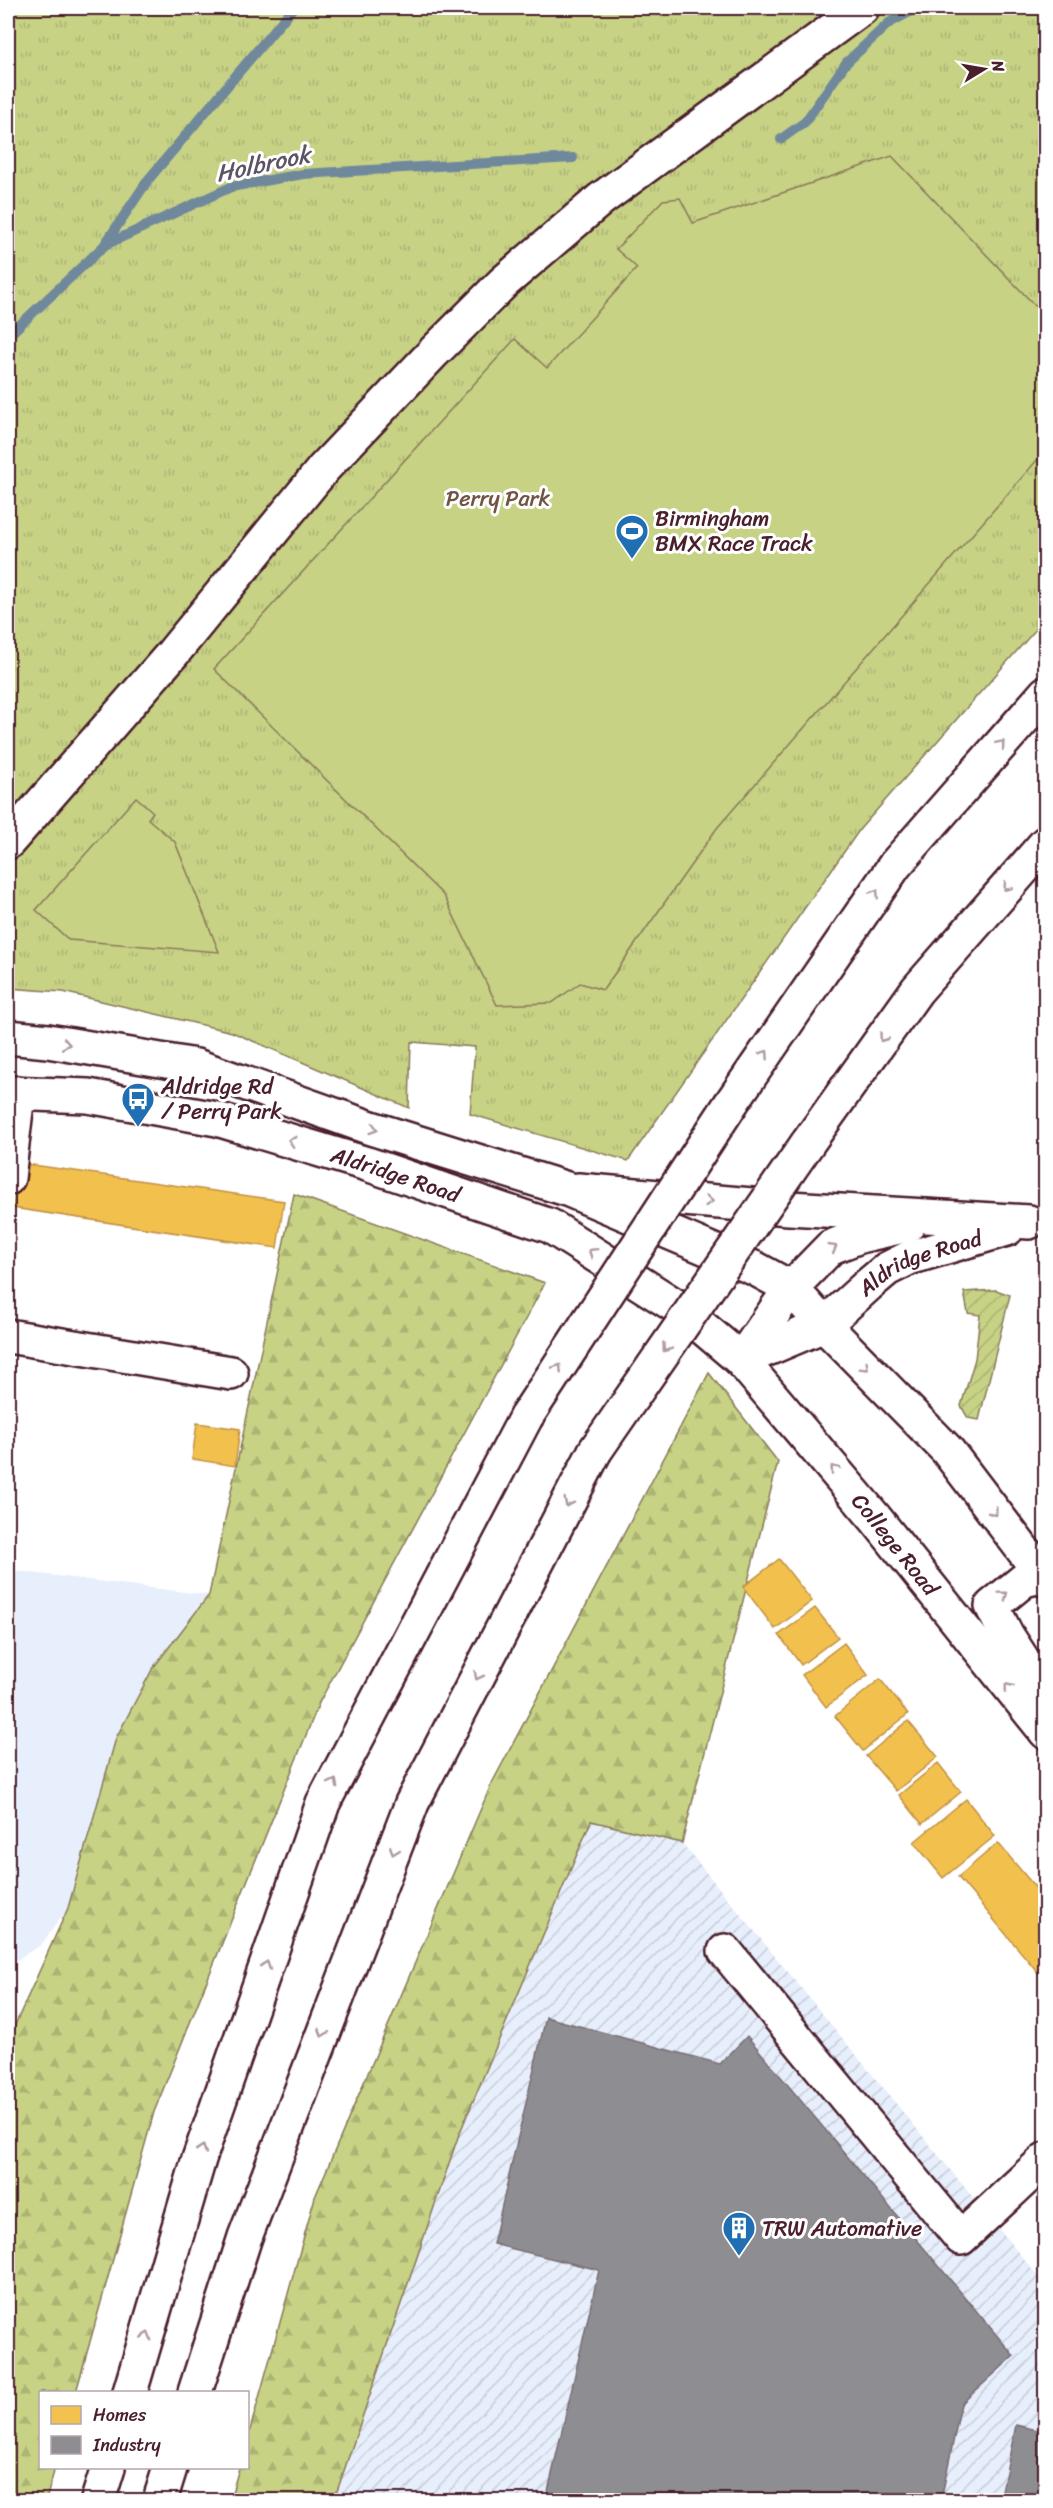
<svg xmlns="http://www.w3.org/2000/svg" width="1053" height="2508" font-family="Sriracha,sans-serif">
<defs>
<pattern id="industrial-furrows" width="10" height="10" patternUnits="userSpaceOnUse" patternTransform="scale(1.5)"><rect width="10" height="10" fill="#e7effc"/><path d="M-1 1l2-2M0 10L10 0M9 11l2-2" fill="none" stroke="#c8ccd8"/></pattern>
<pattern id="grass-tufts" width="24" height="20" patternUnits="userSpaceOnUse" patternTransform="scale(1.5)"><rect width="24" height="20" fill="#c7d285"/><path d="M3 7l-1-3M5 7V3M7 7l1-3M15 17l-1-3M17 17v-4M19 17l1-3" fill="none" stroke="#acb473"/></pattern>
<pattern id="forest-firs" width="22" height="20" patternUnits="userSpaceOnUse" patternTransform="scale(1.5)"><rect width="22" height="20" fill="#c7d285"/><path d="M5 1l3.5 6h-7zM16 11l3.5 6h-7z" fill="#acb473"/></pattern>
<pattern id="garden-furrows" width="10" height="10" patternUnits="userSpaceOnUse" patternTransform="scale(1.5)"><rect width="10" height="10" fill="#c7d285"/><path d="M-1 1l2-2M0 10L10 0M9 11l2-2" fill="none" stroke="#acb473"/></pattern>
</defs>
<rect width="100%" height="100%" fill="#fff"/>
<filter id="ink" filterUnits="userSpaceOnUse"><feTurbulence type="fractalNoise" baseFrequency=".0167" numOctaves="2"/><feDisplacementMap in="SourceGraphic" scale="12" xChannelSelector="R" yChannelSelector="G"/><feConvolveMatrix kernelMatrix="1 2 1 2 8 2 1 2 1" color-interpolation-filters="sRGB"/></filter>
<g filter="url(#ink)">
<!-- built -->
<path fill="#e7effc" d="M 8,1570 L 209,1595 L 153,1668 L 116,1738 L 68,1908 L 41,1945 L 8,1965 Z"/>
<!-- industrial -->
<path fill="url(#industrial-furrows)" d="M 591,1821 L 682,1843 L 1045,2285 L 1045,2500 L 334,2500 L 458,2137 Z"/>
<!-- grass -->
<path fill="url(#grass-tufts)" stroke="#887858" stroke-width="1.5" d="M 8,8 L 1045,8 L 1045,619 L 860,829 L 628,1161 L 470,1114 L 475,1047 L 411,1042 L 409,1108 L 232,1032 L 63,992 L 8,988 Z"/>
<!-- forest -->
<path fill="url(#forest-firs)" stroke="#887858" stroke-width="1.5" d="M 294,1194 L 545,1283 L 319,1703 L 154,2112 L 76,2392 L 40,2392 L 40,2468 L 55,2468 L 46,2500 L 8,2500 L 8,2058 L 14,2027 L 68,1908 L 116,1738 L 153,1668 L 209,1595 Z
M 709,1373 L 778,1462 L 682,1843 L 591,1821 L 458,2137 L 334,2500 L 230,2500 L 239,2468 L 248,2468 L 248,2437 L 315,2197 L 491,1785 Z"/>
<!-- garden -->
<path fill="url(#garden-furrows)" stroke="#887858" stroke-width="1.5" d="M 996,1290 L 1010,1295 L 979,1420 L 968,1418 L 961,1406 L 975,1359 L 980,1315 L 968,1313 L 964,1292 Z"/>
<!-- pitch -->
<path fill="#c7d285" stroke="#887858" stroke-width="1.5" d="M 892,156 L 1045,316 L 1045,451 L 717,828 L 603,990 L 580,983 L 552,1003 L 497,1005 L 444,896 L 214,669 L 515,339 L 547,368 L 637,268 L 616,249 L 663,200 L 680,198 L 693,223 Z
M 136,797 L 153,812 L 148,819 L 175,842 L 219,952 L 69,940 L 36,910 Z"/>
<!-- homes -->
<path fill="#f2c14e" stroke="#c09044" stroke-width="1.5" d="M 19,1163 L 284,1201 L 277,1248 L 13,1208 Z
M 197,1423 L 240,1429 L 235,1466 L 192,1459 Z
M 779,1559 L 812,1601 L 775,1629 L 743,1587 Z
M 815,1608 L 838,1637 L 801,1665 L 779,1635 Z
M 844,1643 L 868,1675 L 826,1707 L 802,1675 Z
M 880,1679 L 908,1714 L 863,1751 L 835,1716 Z
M 908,1721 L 938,1757 L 896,1791 L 866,1756 Z
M 938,1763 L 961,1792 L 922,1824 L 899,1795 Z
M 966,1799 L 995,1836 L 943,1878 L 914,1842 Z
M 998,1843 L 1046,1900 L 1046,1982 L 958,1877 Z"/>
<!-- industry -->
<path fill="#8d8d92" stroke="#796c73" stroke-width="1.5" d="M 546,2017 L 720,2064 L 747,2036 L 1014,2356 L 961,2404 L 941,2500 L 546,2500 L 599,2270 L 493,2244 Z
M 1016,2425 L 1046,2432 L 1046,2500 L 1000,2500 Z"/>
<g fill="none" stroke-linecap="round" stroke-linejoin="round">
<!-- stream -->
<path stroke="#6f889c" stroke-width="10" d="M 781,139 L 805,122 L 846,63 L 889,23 L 917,8
M 105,244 L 148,180 L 293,8
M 8,336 L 105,245 L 231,187 L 303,174 L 573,158"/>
<!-- minor casing -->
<g stroke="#4a1f2b" stroke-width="38">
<g id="minor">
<path d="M 8,842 L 173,653 L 324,468 L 434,352 L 504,282 L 601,199 L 862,8"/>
<path d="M 8,1178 L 18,1093"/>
<path d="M 578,1190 L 789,1208 L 1029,1222"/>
<path d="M 8,1336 L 231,1373"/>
<path id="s1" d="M 741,1360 L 824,1325 L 868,1285 L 887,1269 L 909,1258 L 1007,1229"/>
<path d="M 741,1360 L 791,1288 L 831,1247 L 860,1236 L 908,1225"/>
<path d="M 725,1951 L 961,2238 L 1046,2159"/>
</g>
</g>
<!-- major casing -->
<g stroke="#4a1f2b" stroke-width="38">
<g id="major">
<path d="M 8,1037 L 48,1041 L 196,1066 L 371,1128 L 567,1189 L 756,1269 L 791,1288 L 824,1325 L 947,1450 L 1046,1580"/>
<path id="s2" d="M 8,1093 L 88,1096 L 217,1119 L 367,1164 L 550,1226 L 682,1310 L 741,1360 L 875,1518 L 1046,1732"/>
<path d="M 1042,1576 L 1024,1580 L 992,1606 L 1006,1634 L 1046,1696"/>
</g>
</g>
<!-- highway casing -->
<g stroke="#4a1f2b" stroke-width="38">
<path id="highway" d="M 732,1102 L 895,865 L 1046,693
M 807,1144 L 917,990 L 1046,843
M 130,2392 L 199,2159 L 323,1803 L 526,1417
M 195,2392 L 245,2237 L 412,1803 L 595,1451
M 98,2500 L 108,2468
M 160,2500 L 170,2468"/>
</g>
<!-- minor -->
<use href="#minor" stroke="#fff" stroke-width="33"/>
<!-- major -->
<use href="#major" stroke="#fff" stroke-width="33"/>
<!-- highway -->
<use href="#highway" stroke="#fff" stroke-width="33"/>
<!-- highway-bridge casing -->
<g stroke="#4a1f2b" stroke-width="38" stroke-linecap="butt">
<path id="highway-bridge" d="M 526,1417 L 732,1102
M 595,1451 L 807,1144"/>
</g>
<!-- highway-bridge -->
<use href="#highway-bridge" stroke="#fff" stroke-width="33"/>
</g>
<!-- one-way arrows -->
<defs><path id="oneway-chevron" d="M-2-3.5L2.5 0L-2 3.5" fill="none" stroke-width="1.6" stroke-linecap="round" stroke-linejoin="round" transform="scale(1.5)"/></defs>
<g stroke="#ae9aa0">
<use href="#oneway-chevron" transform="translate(1001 744) rotate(-49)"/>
<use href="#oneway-chevron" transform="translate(1007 887) rotate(131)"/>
<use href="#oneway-chevron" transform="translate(875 893) rotate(-56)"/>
<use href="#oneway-chevron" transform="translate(883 1038) rotate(126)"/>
<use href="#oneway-chevron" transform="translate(66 1044) rotate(10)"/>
<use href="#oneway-chevron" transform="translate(765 1054) rotate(-56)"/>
<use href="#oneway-chevron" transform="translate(374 1129) rotate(18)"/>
<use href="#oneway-chevron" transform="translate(292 1141) rotate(-163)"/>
<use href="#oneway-chevron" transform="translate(709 1201) rotate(5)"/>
<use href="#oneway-chevron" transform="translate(833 1248) rotate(-31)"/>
<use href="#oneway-chevron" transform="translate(592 1252) rotate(-148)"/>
<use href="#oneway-chevron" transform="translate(666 1348) rotate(125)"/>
<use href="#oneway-chevron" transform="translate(865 1367) rotate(45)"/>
<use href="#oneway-chevron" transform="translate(558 1368) rotate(-57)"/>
<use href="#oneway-chevron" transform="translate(834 1469) rotate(-130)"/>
<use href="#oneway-chevron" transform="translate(568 1503) rotate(117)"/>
<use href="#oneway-chevron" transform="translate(994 1512) rotate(53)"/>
<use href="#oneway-chevron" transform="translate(1004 1595) rotate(-37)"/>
<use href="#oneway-chevron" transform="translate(478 1676) rotate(117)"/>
<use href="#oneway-chevron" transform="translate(1008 1687) rotate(-129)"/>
<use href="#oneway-chevron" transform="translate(334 1783) rotate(-62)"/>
<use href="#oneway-chevron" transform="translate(394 1851) rotate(111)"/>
<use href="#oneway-chevron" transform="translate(266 1965) rotate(-71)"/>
<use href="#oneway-chevron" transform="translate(323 2033) rotate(111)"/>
<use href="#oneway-chevron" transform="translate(202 2149) rotate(-71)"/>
<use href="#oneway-chevron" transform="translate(147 2336) rotate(-74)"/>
</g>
</g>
<!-- icons -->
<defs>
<g id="stadium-pin" transform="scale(1.725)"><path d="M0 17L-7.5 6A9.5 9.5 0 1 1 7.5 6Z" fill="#1f6fb2" stroke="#fff"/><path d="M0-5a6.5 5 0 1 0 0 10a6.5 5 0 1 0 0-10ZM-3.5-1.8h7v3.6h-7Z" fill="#fff"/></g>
<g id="bus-pin" transform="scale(1.725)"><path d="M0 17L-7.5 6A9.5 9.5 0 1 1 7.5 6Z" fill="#1f6fb2" stroke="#fff"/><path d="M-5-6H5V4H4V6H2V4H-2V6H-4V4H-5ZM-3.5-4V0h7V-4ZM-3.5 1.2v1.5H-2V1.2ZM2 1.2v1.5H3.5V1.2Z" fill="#fff"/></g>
<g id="building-pin" transform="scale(1.725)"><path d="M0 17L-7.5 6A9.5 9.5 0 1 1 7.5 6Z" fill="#1f6fb2" stroke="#fff"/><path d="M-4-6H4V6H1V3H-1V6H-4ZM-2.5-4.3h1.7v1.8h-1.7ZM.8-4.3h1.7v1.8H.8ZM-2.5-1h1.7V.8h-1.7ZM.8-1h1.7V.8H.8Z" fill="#fff"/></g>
</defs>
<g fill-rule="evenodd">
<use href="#stadium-pin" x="632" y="531"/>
<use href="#bus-pin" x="138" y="1099"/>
<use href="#building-pin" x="739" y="2228"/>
</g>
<g text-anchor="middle" stroke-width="6" stroke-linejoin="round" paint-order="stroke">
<!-- park labels -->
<g font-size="22" fill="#705546" stroke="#fff">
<text x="498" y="506">Perry Park</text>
</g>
<!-- poi labels -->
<g font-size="22" fill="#4a1f2b" stroke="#fff" text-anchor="start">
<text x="655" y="526">Birmingham<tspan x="655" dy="25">BMX Race Track</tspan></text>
<text x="161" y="1094">Aldridge Rd<tspan x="161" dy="25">/ Perry Park</tspan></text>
<text x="762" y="2236">TRW Automative</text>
</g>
<!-- street labels -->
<g font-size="22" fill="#4a1f2b" stroke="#fff">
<text dy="8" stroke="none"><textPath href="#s2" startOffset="398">Aldridge Road</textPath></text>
<text dy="8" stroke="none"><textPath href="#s1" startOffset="207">Aldridge Road</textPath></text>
<text dy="8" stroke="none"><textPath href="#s2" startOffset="1035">College Road</textPath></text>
</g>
<!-- water labels -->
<g font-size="24" font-style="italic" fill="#5c5464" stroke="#fff">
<text transform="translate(263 164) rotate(-12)" y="8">Holbrook</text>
</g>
</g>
<!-- margin -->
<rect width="1053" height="2508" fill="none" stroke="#fff" stroke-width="30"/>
<rect x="15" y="15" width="1023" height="2478" fill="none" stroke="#4a1f2b" stroke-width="2" filter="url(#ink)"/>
<!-- legend -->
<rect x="39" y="2391" width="210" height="78" fill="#ffffff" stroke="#b7a5aa" stroke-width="1.5"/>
<rect x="51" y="2406" width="30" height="18" fill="#f2c14e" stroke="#b7a5aa" stroke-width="1.5"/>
<text x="93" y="2421" font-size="18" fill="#4a1f2b">Homes</text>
<rect x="51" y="2436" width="30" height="18" fill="#8d8d92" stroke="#b7a5aa" stroke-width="1.5"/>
<text x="93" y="2451" font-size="18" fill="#4a1f2b">Industry</text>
<!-- north arrow -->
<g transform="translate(984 69) rotate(79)" stroke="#ffffff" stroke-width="4.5" paint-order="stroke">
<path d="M0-4.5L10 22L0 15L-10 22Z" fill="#4a1f2b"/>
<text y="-9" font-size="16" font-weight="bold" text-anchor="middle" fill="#4a1f2b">N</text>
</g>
</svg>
